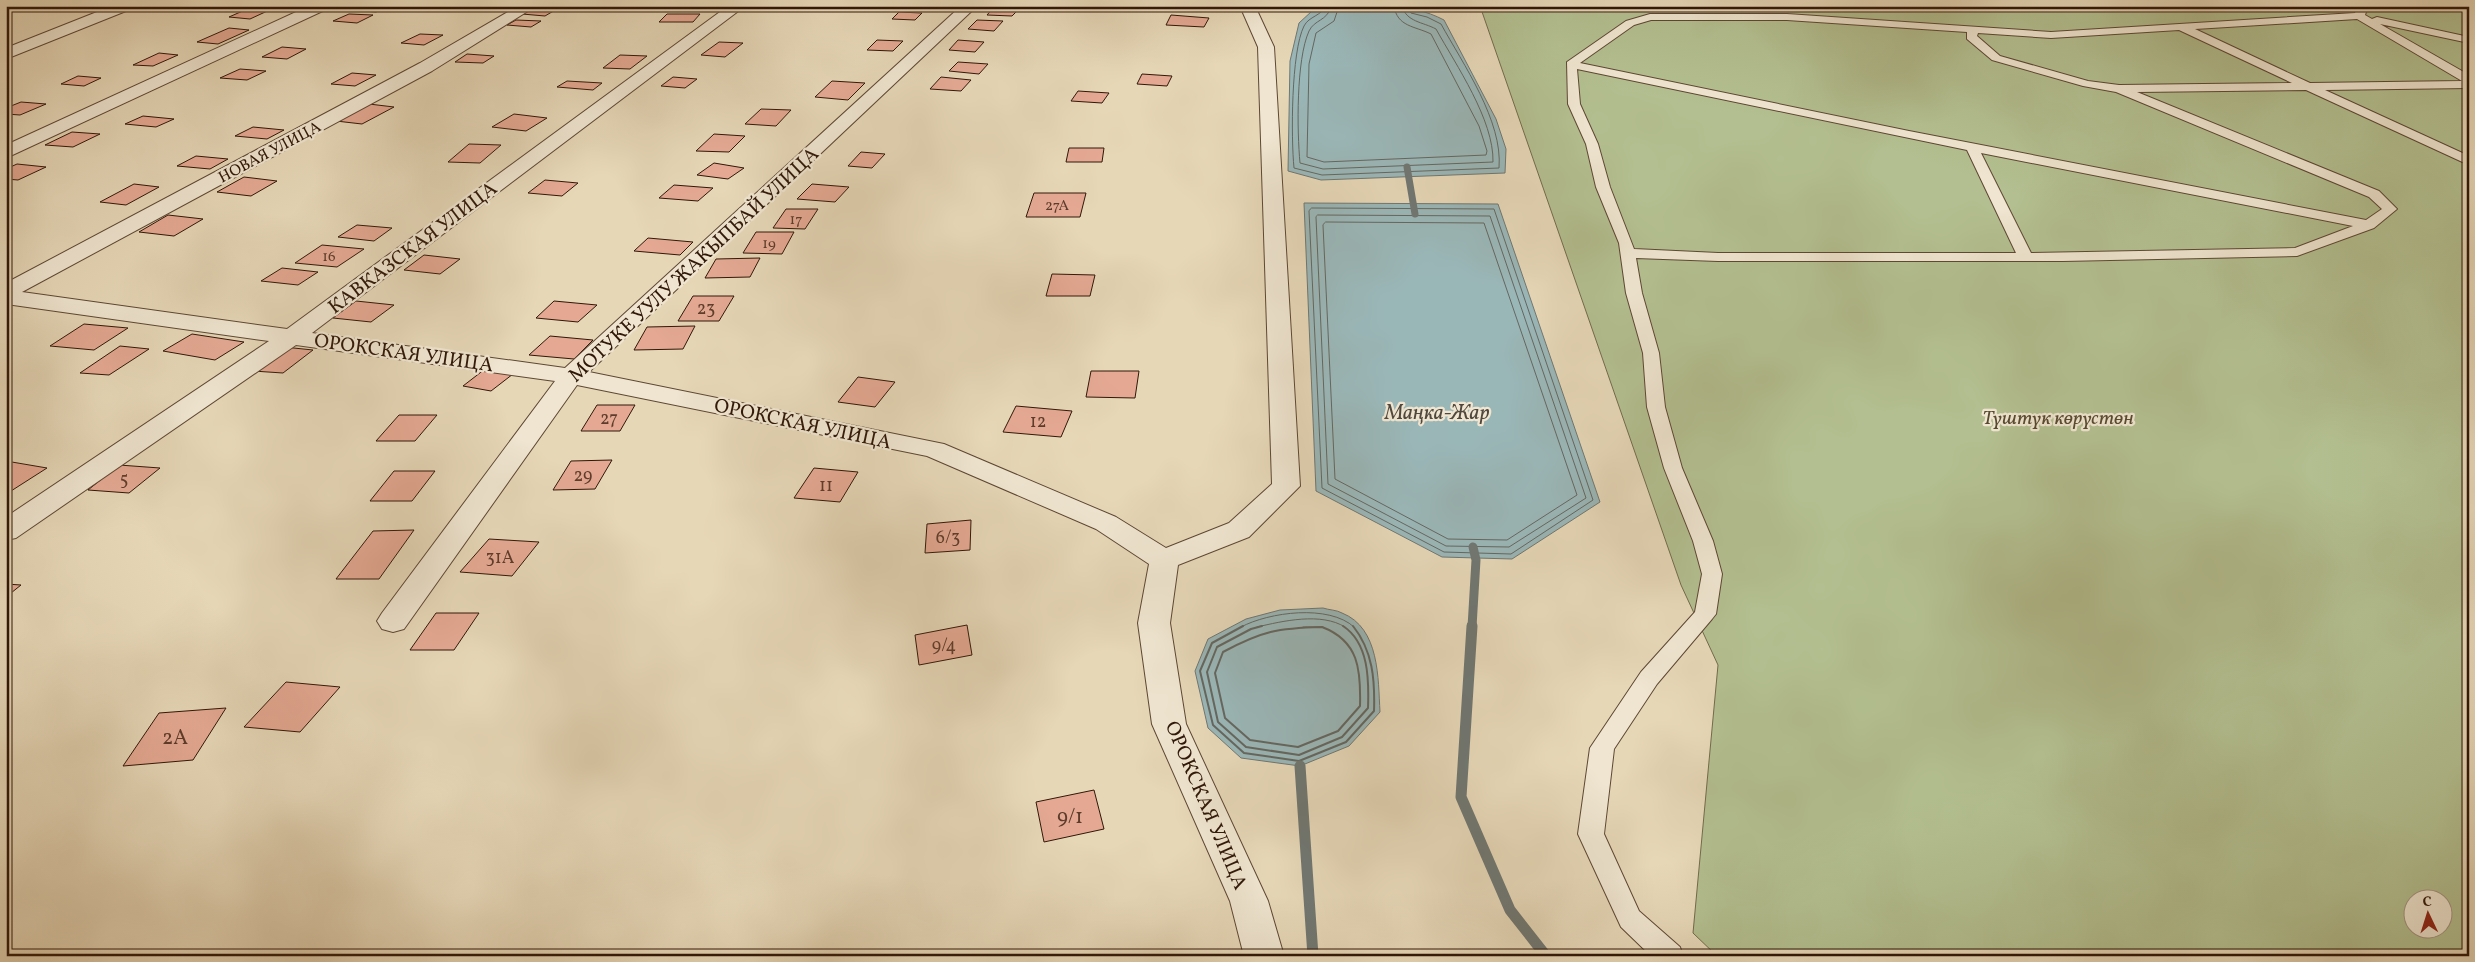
<svg xmlns="http://www.w3.org/2000/svg" width="2475" height="962" font-family="Vollkorn,serif">
<rect width="100%" height="100%" fill="#e6d7b7"/>
<filter id="stains"><feTurbulence type="fractalNoise" baseFrequency=".004" numOctaves="4"/><feColorMatrix values="0 0 0 0 .2 0 0 0 0 .09 0 0 0 0 .02 0 0 0 .5 -.17"/></filter>
<radialGradient id="worn" r=".72"><stop offset=".6" stop-color="#630" stop-opacity="0"/><stop offset="1" stop-color="#630" stop-opacity=".3"/></radialGradient>
<!-- green -->
<path fill="#b3bf90" stroke="#726b4c" fill-rule="evenodd" d="M 1480,6 L 2469,6 L 2469,956 L 1717,956 L 1693,933 L 1718,665 L 1681,585 ZM 2412,900 L 2442,900 L 2442,930 L 2412,930 Z"/>
<!-- water -->
<path fill="#9ab7b8" stroke="#707772" d="M 1328,6 C 1368,6 1408,1 1444,20 L 1496,119 L 1506,149 L 1505,173 L 1321,180 L 1288,171 L 1290,61 L 1299,23 L 1312,11 Z
M 1304,203 L 1498,204 L 1600,502 L 1512,559 L 1442,557 L 1316,491 Z
M 1323,608 C 1329,610 1337,610 1342,613 C 1380,628 1378,679 1380,712 L 1349,746 L 1300,766 L 1241,758 L 1208,728 L 1195,671 L 1208,639 L 1246,619 L 1280,610 Z"/>
<g fill="none" stroke-linecap="round" stroke-linejoin="round">
<!-- shore-far1 -->
<path stroke="#656760" stroke-width="1" d="M 1325,6 C 1322,16 1309,16 1304,26 C 1291,52 1291,138 1294,168 L 1322,175 L 1499,168 C 1503,121 1463,64 1441,24 L 1427,17 L 1411,13 L 1408,6
M 1332,6 C 1326,22 1315,19 1309,31 C 1296,60 1297,131 1300,163 L 1323,169 L 1493,162 C 1494,120 1456,65 1436,29 C 1423,22 1406,22 1402,6
M 1339,6 L 1334,21 L 1316,33 L 1309,64 L 1307,157 L 1324,162 L 1486,155 L 1487,151 L 1479,126 L 1431,34 C 1415,26 1397,27 1394,6
M 1312,208 L 1494,209 L 1593,500 L 1511,554 L 1444,552 L 1322,488 L 1309,211 Z
M 1318,215 L 1490,216 L 1586,498 L 1509,547 L 1446,546 L 1328,484 L 1316,217 Z
M 1326,222 L 1484,223 L 1577,495 L 1507,540 L 1448,539 L 1335,479 L 1323,225 Z
M 1241,627 C 1269,612 1329,604 1354,627
M 1257,627 C 1283,621 1321,612 1345,627
M 1303,627 L 1323,627"/>
<!-- shore -->
<path stroke="#656760" stroke-width="2" d="M 1243,626 L 1212,643 L 1200,671 L 1213,725 L 1244,753 L 1299,761 L 1346,742 L 1374,711 C 1375,680 1373,651 1353,626
M 1262,626 L 1251,629 L 1217,647 L 1207,672 L 1218,722 L 1246,747 L 1299,755 L 1342,737 L 1368,708 C 1369,680 1369,643 1343,626
M 1322,627 C 1359,641 1361,670 1360,706 L 1338,731 L 1298,747 L 1250,740 L 1225,718 L 1215,673 L 1223,652 C 1262,631 1278,628 1322,627 Z"/>
<!-- stream-far2 -->
<path stroke="#707772" stroke-width="7" d="M 1407,167 L 1415,214"/>
<!-- stream-far1 -->
<path stroke="#707772" stroke-width="9" d="M 1472,627 L 1476,560 L 1473,547"/>
<!-- stream -->
<path stroke="#707772" stroke-width="11" d="M 1472,626 L 1461,797 L 1510,910 L 1546,956
M 1300,766 L 1313,956"/>
</g>
<!-- building -->
<path fill="#e5a993" stroke="#301708" d="M 254,6 L 276,7 L 250,19 L 229,17 Z
M 343,6 L 388,6 L 376,12 L 337,9 Z
M 536,6 L 562,6 L 545,16 L 522,14 Z
M 758,6 L 787,6 L 780,11 L 753,10 Z
M 995,6 L 1000,6 L 1020,8 L 1012,16 L 987,15 Z
M 899,12 L 922,13 L 915,20 L 892,19 Z
M 349,14 L 373,15 L 357,23 L 333,21 Z
M 667,14 L 700,14 L 693,22 L 659,22 Z
M 1171,15 L 1209,18 L 1204,27 L 1166,25 Z
M 516,20 L 541,21 L 531,27 L 507,25 Z
M 977,20 L 1003,21 L 994,31 L 968,29 Z
M 229,28 L 249,30 L 218,44 L 197,42 Z
M 420,34 L 443,35 L 424,45 L 401,43 Z
M 877,40 L 903,41 L 893,51 L 867,50 Z
M 958,40 L 984,42 L 975,52 L 949,50 Z
M 719,42 L 743,43 L 725,57 L 701,55 Z
M 282,47 L 306,49 L 287,59 L 262,57 Z
M 159,53 L 178,55 L 153,66 L 133,65 Z
M 467,54 L 494,56 L 483,63 L 455,62 Z
M 620,55 L 647,56 L 630,69 L 603,68 Z
M 958,62 L 988,64 L 979,74 L 949,71 Z
M 240,69 L 266,71 L 247,80 L 220,78 Z
M 352,73 L 376,75 L 355,86 L 331,84 Z
M 1142,74 L 1172,76 L 1167,86 L 1137,84 Z
M 78,76 L 101,78 L 84,86 L 61,84 Z
M 673,77 L 697,79 L 685,88 L 661,86 Z
M 941,77 L 971,80 L 961,91 L 930,89 Z
M 567,81 L 602,83 L 593,90 L 557,87 Z
M 832,81 L 865,83 L 848,100 L 815,97 Z
M 1078,91 L 1109,93 L 1102,103 L 1071,101 Z
M 21,102 L 46,104 L 20,115 L 6,114 L 6,108 Z
M 369,104 L 394,107 L 362,124 L 336,121 Z
M 761,109 L 791,110 L 776,126 L 745,124 Z
M 514,114 L 547,118 L 526,131 L 492,127 Z
M 143,116 L 174,119 L 156,127 L 125,124 Z
M 253,127 L 284,130 L 267,139 L 235,136 Z
M 72,132 L 100,134 L 73,147 L 45,145 Z
M 714,134 L 745,136 L 729,152 L 696,151 Z
M 469,144 L 501,145 L 480,163 L 448,162 Z
M 1069,148 L 1104,148 L 1102,162 L 1066,162 Z
M 861,152 L 885,154 L 872,168 L 848,166 Z
M 196,156 L 228,159 L 210,169 L 177,166 Z
M 714,163 L 744,168 L 728,179 L 697,175 Z
M 17,164 L 46,167 L 18,180 L 6,179 L 6,169 Z
M 244,177 L 277,181 L 251,196 L 217,192 Z
M 545,180 L 578,183 L 562,196 L 528,193 Z
M 134,184 L 159,187 L 126,205 L 100,202 Z
M 812,184 L 849,187 L 835,202 L 797,199 Z
M 674,185 L 713,188 L 698,201 L 659,198 Z
M 1034,193 L 1086,193 L 1080,217 L 1026,217 Z
M 786,209 L 818,209 L 805,229 L 773,228 Z
M 168,215 L 203,219 L 174,236 L 139,232 Z
M 357,225 L 392,228 L 374,241 L 338,237 Z
M 756,232 L 794,232 L 782,254 L 743,253 Z
M 648,238 L 693,242 L 680,255 L 634,251 Z
M 322,245 L 364,249 L 337,267 L 295,263 Z
M 424,255 L 460,259 L 440,274 L 404,270 Z
M 760,258 L 750,277 L 705,278 L 716,259 Z
M 282,268 L 318,272 L 298,285 L 261,281 Z
M 1052,274 L 1095,275 L 1090,296 L 1046,296 Z
M 693,296 L 734,296 L 719,321 L 678,321 Z
M 356,301 L 394,305 L 371,322 L 333,318 Z
M 554,301 L 597,305 L 578,322 L 536,318 Z
M 84,324 L 128,328 L 94,350 L 50,346 Z
M 695,326 L 683,349 L 634,350 L 647,327 Z
M 192,334 L 244,342 L 215,360 L 163,351 Z
M 550,336 L 593,340 L 574,359 L 529,355 Z
M 120,346 L 149,349 L 109,375 L 80,373 Z
M 284,347 L 313,350 L 283,373 L 253,371 Z
M 485,369 L 513,374 L 491,391 L 463,386 Z
M 1091,371 L 1139,371 L 1135,398 L 1086,397 Z
M 858,377 L 895,382 L 875,407 L 838,402 Z
M 597,405 L 635,405 L 620,431 L 581,431 Z
M 1016,406 L 1072,411 L 1061,437 L 1003,432 Z
M 399,415 L 437,415 L 415,441 L 376,441 Z
M 612,460 L 595,489 L 553,490 L 571,461 Z
M 6,461 L 47,468 L 11,491 L 6,491 Z
M 119,465 L 160,468 L 129,493 L 88,490 Z
M 814,468 L 858,472 L 840,502 L 794,498 Z
M 394,471 L 435,471 L 412,501 L 370,501 Z
M 971,520 L 970,550 L 925,553 L 927,524 Z
M 414,530 L 379,579 L 336,579 L 373,531 Z
M 489,539 L 539,542 L 512,576 L 460,572 Z
M 6,584 L 21,585 L 6,597 Z
M 436,613 L 479,613 L 454,650 L 410,650 Z
M 967,625 L 972,655 L 919,665 L 915,635 Z
M 286,682 L 340,687 L 300,732 L 244,727 Z
M 226,708 L 193,760 L 123,766 L 159,713 Z
M 1094,790 L 1104,829 L 1044,842 L 1036,802 Z"/>
<g fill="none" stroke-linecap="round" stroke-linejoin="round">
<!-- service casing -->
<g stroke="#5e4734" stroke-width="2">
<path id="service" d="M 2358,6 L 2368,6 L 2365,15 L 2372,19 L 2377,17 L 2469,37 L 2469,43 L 2380,24 L 2469,75 L 2469,88 L 2325,90 L 2469,156 L 2469,165 L 2306,90 L 2137,92 L 2379,191 L 2397,209 L 2374,228 L 2297,256 L 2063,261 L 1718,261 L 1636,258 L 1642,293 L 1659,353 L 1665,407 L 1682,468 L 1713,541 L 1722,574 L 1716,614 L 1712,619 L 1657,684 L 1614,749 L 1604,834 L 1639,911 L 1680,947 L 1683,956 L 1651,956 L 1621,927 L 1578,834 L 1590,748 L 1641,672 L 1695,612 L 1702,574 L 1693,541 L 1664,468 L 1647,407 L 1643,353 L 1626,293 L 1619,243 L 1596,187 L 1586,144 L 1568,104 L 1567,62 L 1626,21 L 1650,14 L 1787,14 L 2051,32 L 2355,13 ZM 2357,19 L 2462,81 L 2310,83 L 2195,29 ZM 1651,20 L 1787,20 L 1967,32 L 1967,39 L 1992,60 L 2083,86 L 2116,92 L 2369,197 L 2382,209 L 2366,220 L 1909,131 L 1580,63 L 1634,25 ZM 2179,30 L 2292,83 L 2119,85 L 2088,81 L 2000,56 L 1977,36 L 1978,33 L 2051,38 ZM 1577,69 L 1967,150 L 2016,253 L 1718,253 L 1634,249 L 1610,187 L 1598,144 L 1580,104 ZM 1981,153 L 2353,226 L 2295,248 L 2031,253 Z"/>
</g>
<!-- minor casing -->
<g stroke="#5e4734" stroke-width="2">
<path id="minor" d="M 112,6 L 133,6 L 131,9 L 6,59 L 6,48 Z
M 309,6 L 329,6 L 327,9 L 6,158 L 6,145 Z
M 518,6 L 536,6 L 432,71 L 22,292 L 287,329 L 728,6 L 745,6 L 312,333 L 565,368 L 961,6 L 977,6 L 589,372 L 944,444 L 1116,517 L 1166,548 L 1229,523 L 1272,484 L 1258,47 L 1240,6 L 1255,6 L 1274,47 L 1300,486 L 1249,537 L 1178,565 L 1170,623 L 1186,724 L 1268,901 L 1284,956 L 1244,956 L 1230,901 L 1152,724 L 1138,623 L 1149,564 L 1096,529 L 927,456 L 577,385 L 404,629 L 393,632 L 382,629 L 377,621 L 382,613 L 555,381 L 296,345 L 16,538 L 6,540 L 6,517 L 269,341 L 6,304 L 6,283 L 420,63 Z"/>
</g>
<!-- service -->
<use href="#service" fill="#efe5d0" fill-rule="evenodd"/>
<!-- minor -->
<use href="#minor" fill="#efe5d0" fill-rule="evenodd"/>
</g>
<g text-anchor="middle" stroke-width="4.5" stroke-linejoin="round" paint-order="stroke">
<!-- far-number labels -->
<g font-size="15" fill="#5d3c2b">
<text x="1057" y="210">27А</text>
<text x="796" y="224">17</text>
<text x="769" y="248">19</text>
<text x="329" y="261">16</text>
</g>
<!-- far-street labels -->
<g font-size="16" fill="#301708" stroke="#efe5d0">
<text transform="translate(269 151) rotate(-28)" y="6">НОВАЯ УЛИЦА</text>
</g>
<!-- number labels -->
<g font-size="18" fill="#5d3c2b">
<text x="706" y="314">23</text>
<text x="609" y="424">27</text>
<text x="1038" y="427">12</text>
<text x="583" y="481">29</text>
<text x="124" y="485">5</text>
<text x="826" y="491">11</text>
<text x="948" y="543">6/3</text>
<text x="500" y="563">31А</text>
<text x="944" y="651">9/4</text>
</g>
<!-- street labels -->
<g font-size="20" fill="#301708" stroke="#efe5d0">
<text transform="translate(412 247) rotate(-37)" y="7">КАВКАЗСКАЯ УЛИЦА</text>
<text transform="translate(693 264) rotate(-43)" y="7">МОТУКЕ УУЛУ ЖАКЫПБАЙ УЛИЦА</text>
<text transform="translate(404 352) rotate(8)" y="7">ОРОКСКАЯ УЛИЦА</text>
<text transform="translate(803 423) rotate(12)" y="7">ОРОКСКАЯ УЛИЦА</text>
<text transform="translate(1207 805) rotate(67)" y="7">ОРОКСКАЯ УЛИЦА</text>
</g>
<!-- park labels -->
<g font-size="20" font-style="italic" fill="#574931" stroke="#efe5d0">
<text x="2058" y="424">Түштүк көрүстөн</text>
</g>
<!-- water labels -->
<g font-size="21" font-style="italic" fill="#50473d" stroke="#efe5d0">
<text x="1437" y="419">Маңка-Жар</text>
</g>
<!-- near-number labels -->
<g font-size="21" fill="#5d3c2b">
<text x="175" y="744">2А</text>
<text x="1070" y="823">9/1</text>
</g>
</g>
<!-- margin -->
<rect width="2475" height="962" fill="none" stroke="#e6d7b7" stroke-width="25"/>
<rect x="8" y="8" width="2460" height="947" fill="none" stroke="#301708" stroke-width="2.5"/>
<rect x="12" y="12" width="2450" height="937" fill="none" stroke="#301708"/>
<!-- north arrow -->
<g transform="translate(2428 914) rotate(356)"><circle r="24" fill="#efe5d0" stroke="#a39380"/>
<path d="M0-4L9 19L0 12L-9 19Z" fill="#8f2418"/>
<text y="-8" font-size="14" font-weight="bold" text-anchor="middle" fill="#301708">С</text>
</g>
<rect width="100%" height="100%" filter="url(#stains)"/>
<rect width="100%" height="100%" fill="url(#worn)"/>
</svg>
